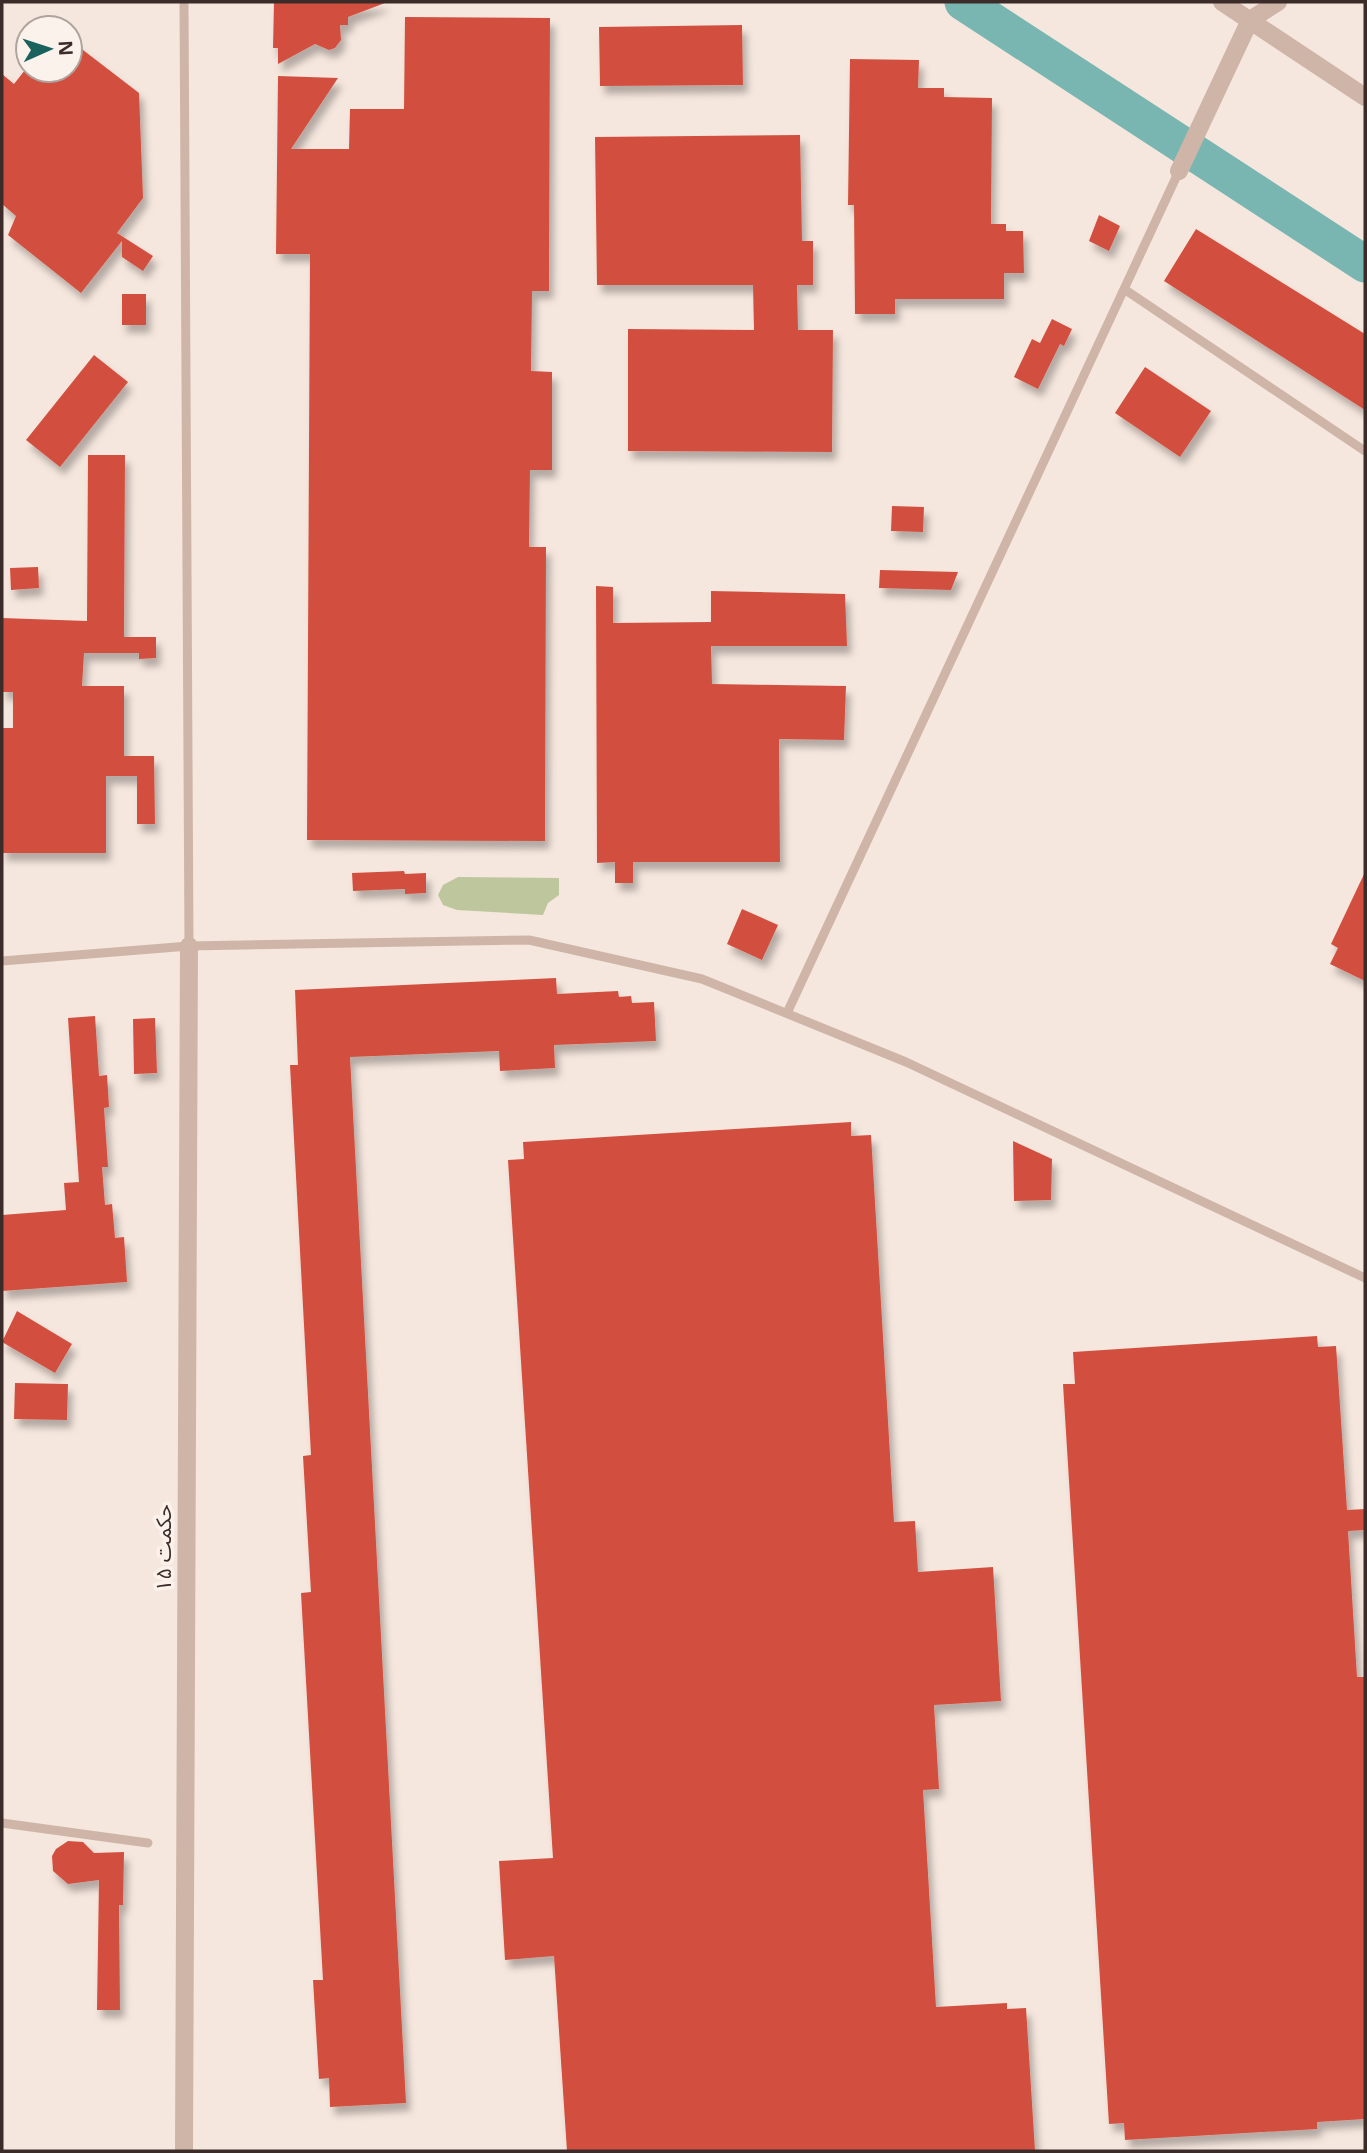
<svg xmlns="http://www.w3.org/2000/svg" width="1367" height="2153" font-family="'Noto Sans','Noto Sans Arabic',sans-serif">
<defs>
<filter id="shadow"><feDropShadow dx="4.5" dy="8" stdDeviation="3.5" flood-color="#0004"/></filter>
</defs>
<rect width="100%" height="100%" fill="#f5e7de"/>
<!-- green -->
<path fill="#bdc69c" d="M 458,877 L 559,878 L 559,895 L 548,903 L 543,915 L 457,910 L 443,905 L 438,895 L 443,885 Z"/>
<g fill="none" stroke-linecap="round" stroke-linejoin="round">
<!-- river -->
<path stroke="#7ab6b1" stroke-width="37" d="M 963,2 L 1365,264"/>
</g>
<!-- building -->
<path fill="#d2503f" filter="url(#shadow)" d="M 274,2 L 384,2 L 385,3 L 348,17 L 348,25 L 340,25 L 341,40 L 335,48 L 329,50 L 315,44 L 278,64 L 278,48 L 273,48 Z
M 405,17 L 550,18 L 549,291 L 532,291 L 531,371 L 552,372 L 552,470 L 530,470 L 529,547 L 546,547 L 545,841 L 307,840 L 310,254 L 276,254 L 278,76 L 338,78 L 291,149 L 349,149 L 350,109 L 404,109 Z
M 742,25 L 743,85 L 600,86 L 599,27 Z
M 70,40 L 139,93 L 143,198 L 117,233 L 153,256 L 143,271 L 122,257 L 122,241 L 81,293 L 8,235 L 16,216 L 2,204 L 2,74 L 14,84 L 25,70 L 70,70 Z
M 850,59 L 919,60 L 918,88 L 944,88 L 944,97 L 992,98 L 991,224 L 1006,224 L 1006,231 L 1023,231 L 1024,273 L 1004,273 L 1004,299 L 895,299 L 895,314 L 855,314 L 854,205 L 848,205 Z
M 800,135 L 802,241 L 813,241 L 813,285 L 797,285 L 798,330 L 833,330 L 832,452 L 628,451 L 628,329 L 754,330 L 753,285 L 597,285 L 595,137 Z
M 1099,215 L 1120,226 L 1109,251 L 1089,241 Z
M 1196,229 L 1365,334 L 1365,410 L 1164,281 Z
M 122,294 L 146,294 L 146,325 L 122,325 Z
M 1052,319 L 1072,329 L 1064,346 L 1060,344 L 1038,389 L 1014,377 L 1032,339 L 1040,343 Z
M 94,355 L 128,382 L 60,467 L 26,440 Z
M 1145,367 L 1211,411 L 1180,457 L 1115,413 Z
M 88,455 L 125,455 L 124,637 L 156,637 L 156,658 L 139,659 L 139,653 L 84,653 L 82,686 L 124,686 L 124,756 L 154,756 L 155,824 L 137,824 L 137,776 L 106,776 L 106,853 L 2,853 L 2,728 L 13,728 L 13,692 L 2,692 L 2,618 L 87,621 Z
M 892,506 L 924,507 L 923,532 L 891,531 Z
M 38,567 L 39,588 L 11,590 L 10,568 Z
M 880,570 L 958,572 L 951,590 L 879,588 Z
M 596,586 L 613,587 L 613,623 L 711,622 L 711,591 L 845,594 L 847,646 L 711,646 L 712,684 L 846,686 L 844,740 L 779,739 L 780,862 L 633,862 L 633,883 L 615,883 L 615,862 L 597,863 Z
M 404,871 L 405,874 L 426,873 L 426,893 L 405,894 L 405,889 L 353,891 L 352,873 Z
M 1365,872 L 1365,981 L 1330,964 L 1338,948 L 1331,944 Z
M 742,909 L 778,925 L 762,960 L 727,944 Z
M 556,978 L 557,994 L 618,991 L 619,997 L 631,996 L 632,1003 L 654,1002 L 656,1041 L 554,1045 L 555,1068 L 500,1071 L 499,1051 L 350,1057 L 406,2103 L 330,2107 L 329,2078 L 319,2079 L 313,1980 L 323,1980 L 301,1593 L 311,1592 L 303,1456 L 311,1455 L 290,1065 L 298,1065 L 295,990 Z
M 95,1016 L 99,1076 L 107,1075 L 109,1107 L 104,1108 L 108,1167 L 102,1167 L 105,1205 L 112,1204 L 115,1238 L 124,1237 L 127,1282 L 2,1291 L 2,1215 L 66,1210 L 64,1183 L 79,1182 L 68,1018 Z
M 155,1018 L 157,1073 L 134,1074 L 133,1019 Z
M 851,1122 L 851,1136 L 871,1135 L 894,1522 L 915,1521 L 918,1572 L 993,1567 L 1001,1701 L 934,1705 L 939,1789 L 923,1790 L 936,2007 L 1007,2003 L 1007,2009 L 1026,2008 L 1035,2151 L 567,2151 L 554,1956 L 505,1960 L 499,1861 L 553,1858 L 508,1160 L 524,1159 L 523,1142 Z
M 1013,1141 L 1052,1159 L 1051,1200 L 1014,1201 Z
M 17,1311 L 72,1344 L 55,1373 L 2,1342 Z
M 1317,1336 L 1318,1347 L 1336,1346 L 1347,1510 L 1365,1509 L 1365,1530 L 1348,1531 L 1357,1677 L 1364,1677 L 1365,1697 L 1365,2119 L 1317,2122 L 1317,2129 L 1125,2140 L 1124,2123 L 1109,2124 L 1063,1384 L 1075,1384 L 1073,1352 Z
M 15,1383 L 68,1384 L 67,1420 L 14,1419 Z
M 68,1841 L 83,1842 L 94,1853 L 124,1852 L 123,1905 L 119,1905 L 120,2010 L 97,2010 L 99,1880 L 68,1884 L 53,1871 L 52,1856 L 56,1849 Z"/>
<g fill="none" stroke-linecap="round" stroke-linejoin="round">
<!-- service -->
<path stroke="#cfb5a8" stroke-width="9" d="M 184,2 L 189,946
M 1124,289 L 1365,451
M 2,961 L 189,946 L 529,940 L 702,979 L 906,1062 L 1365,1278
M 787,1013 L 1179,171
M 2,1823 L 148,1843"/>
<!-- tertiary -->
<path stroke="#cfb5a8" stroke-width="18" d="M 1222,2 L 1365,97
M 1179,171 L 1250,20 L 1278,2
M 184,2151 L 189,946"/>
</g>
<g text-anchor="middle" stroke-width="7" stroke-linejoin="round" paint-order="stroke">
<!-- street labels -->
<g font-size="21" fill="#3b2c29" stroke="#fcf2ec">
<text transform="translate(164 1548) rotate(-90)" y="7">حکمت ۱۵</text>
</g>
</g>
<!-- border -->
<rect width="1367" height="2153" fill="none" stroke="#3b2c29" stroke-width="7"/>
<!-- north arrow -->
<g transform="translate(49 49) rotate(87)"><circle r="33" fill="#fcf2ec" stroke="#afa39e" stroke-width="2"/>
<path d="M0-5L12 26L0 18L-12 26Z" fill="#19625e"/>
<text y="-10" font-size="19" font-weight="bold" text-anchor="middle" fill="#3b2c29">N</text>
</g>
</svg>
